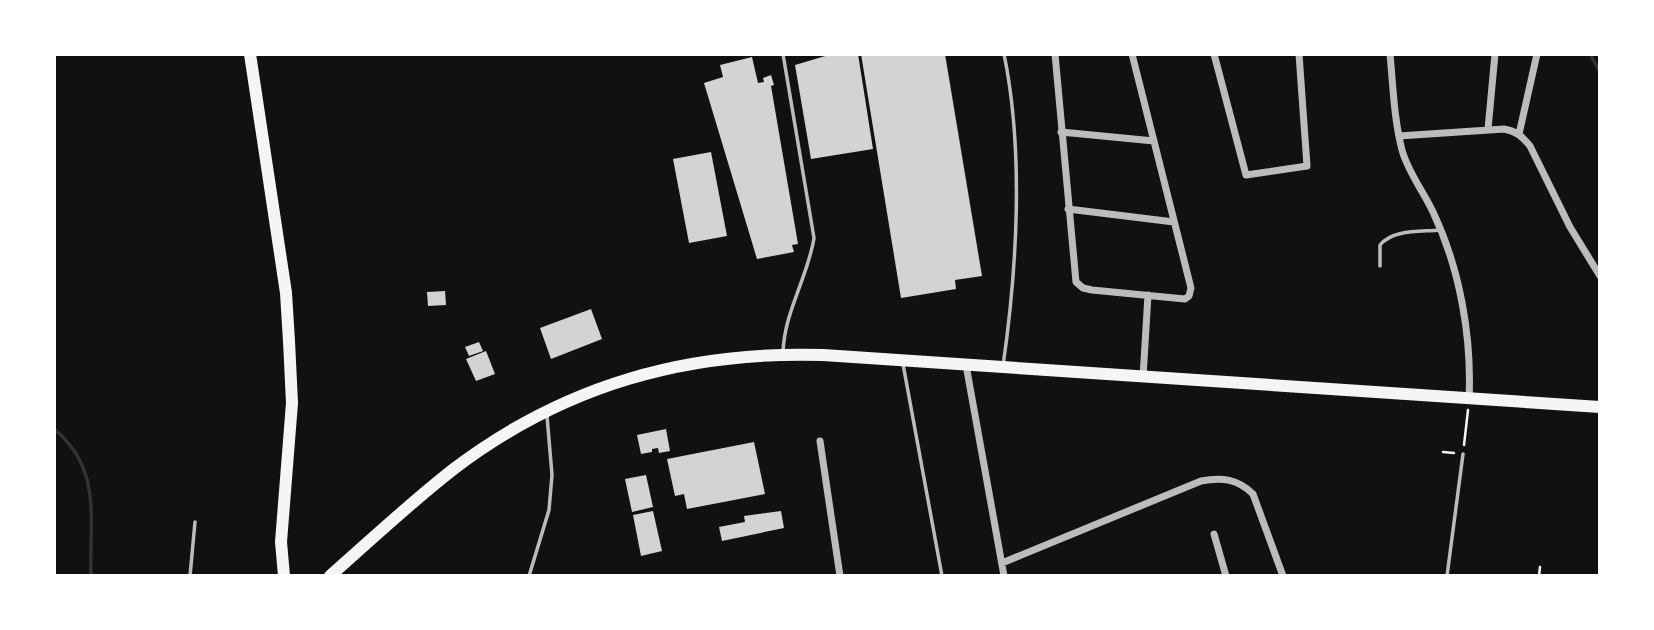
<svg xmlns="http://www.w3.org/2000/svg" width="1654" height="630" font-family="'Fira Sans',sans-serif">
<rect width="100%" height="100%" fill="#111"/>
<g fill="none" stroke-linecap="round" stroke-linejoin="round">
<!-- stream -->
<path stroke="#333" stroke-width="3.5" d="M 1590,54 L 1600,72
M 54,429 C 103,469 89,521 91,576"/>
</g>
<!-- building -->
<path fill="#d3d3d3" d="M 832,54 L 858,54 L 873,149 L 811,159 L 795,65 Z
M 861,54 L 945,54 L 982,276 L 955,280 L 956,289 L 901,298 Z
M 752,57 L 758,83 L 764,82 L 763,78 L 771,75 L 774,85 L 771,86 L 798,244 L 792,245 L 794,252 L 757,259 L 704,83 L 723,77 L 720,65 Z
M 711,152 L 727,236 L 689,243 L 673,159 Z
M 445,291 L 446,305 L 428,306 L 427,292 Z
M 591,309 L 602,339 L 551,359 L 540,328 Z
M 479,342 L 483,351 L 469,356 L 465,347 Z
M 486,351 L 495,374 L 476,381 L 466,359 Z
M 666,429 L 670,451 L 659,453 L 658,448 L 652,449 L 652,452 L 641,454 L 637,435 Z
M 754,442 L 765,494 L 687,509 L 684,494 L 675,496 L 667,459 Z
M 646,475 L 653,507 L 632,512 L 625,479 Z
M 653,511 L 662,551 L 641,556 L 633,515 Z
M 781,511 L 784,528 L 722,541 L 719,527 L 745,522 L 744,516 Z"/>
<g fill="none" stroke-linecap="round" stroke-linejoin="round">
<!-- path -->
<path stroke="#f5f5f5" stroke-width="2.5" d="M 1464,445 L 1468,410
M 1443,452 L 1454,453
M 1539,576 L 1540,567"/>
<!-- service -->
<path stroke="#bcbcbc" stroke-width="3.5" d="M 783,54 L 814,238 C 808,277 784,312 783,353
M 1380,266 L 1380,245 C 1393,229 1421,232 1440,230
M 903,364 L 942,576
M 1003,366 C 1017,269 1024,151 1004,54
M 190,576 L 195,522
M 529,576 L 549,510 L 552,475 L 547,416
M 1447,576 L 1463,454"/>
<!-- minor -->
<path stroke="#bcbcbc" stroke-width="7" d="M 1055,54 L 1076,282 L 1083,288 L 1092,290 L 1185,299 L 1189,296 L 1191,288 L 1132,54
M 1214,54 L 1246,175 L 1307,166 L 1299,54
M 1390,54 C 1393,86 1394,119 1402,150 C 1408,172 1423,191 1433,212 C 1460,269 1472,337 1469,400
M 1488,129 L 1495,54
M 1061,132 L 1154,141
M 1519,134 L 1537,54
M 1399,136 L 1504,129 C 1516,131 1522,136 1530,146 L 1570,227 L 1600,276
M 1068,209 L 1174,222
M 966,365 L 1004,576
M 1143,377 L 1148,295
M 820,441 L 840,576
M 1214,534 L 1226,576
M 1002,563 L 1201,481 C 1222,477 1238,479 1253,494 L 1283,576"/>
<!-- primary -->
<path stroke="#f5f5f5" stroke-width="12" d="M 250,54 L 286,293 L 289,341 L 292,403 L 281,542 L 284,576"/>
<!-- trunk -->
<path stroke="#f5f5f5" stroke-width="12" d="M 330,576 C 371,540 411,502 455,468 C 565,385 686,351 823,355 L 1600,407"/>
</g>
<!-- border -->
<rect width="1654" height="630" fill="none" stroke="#ffffff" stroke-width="112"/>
</svg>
